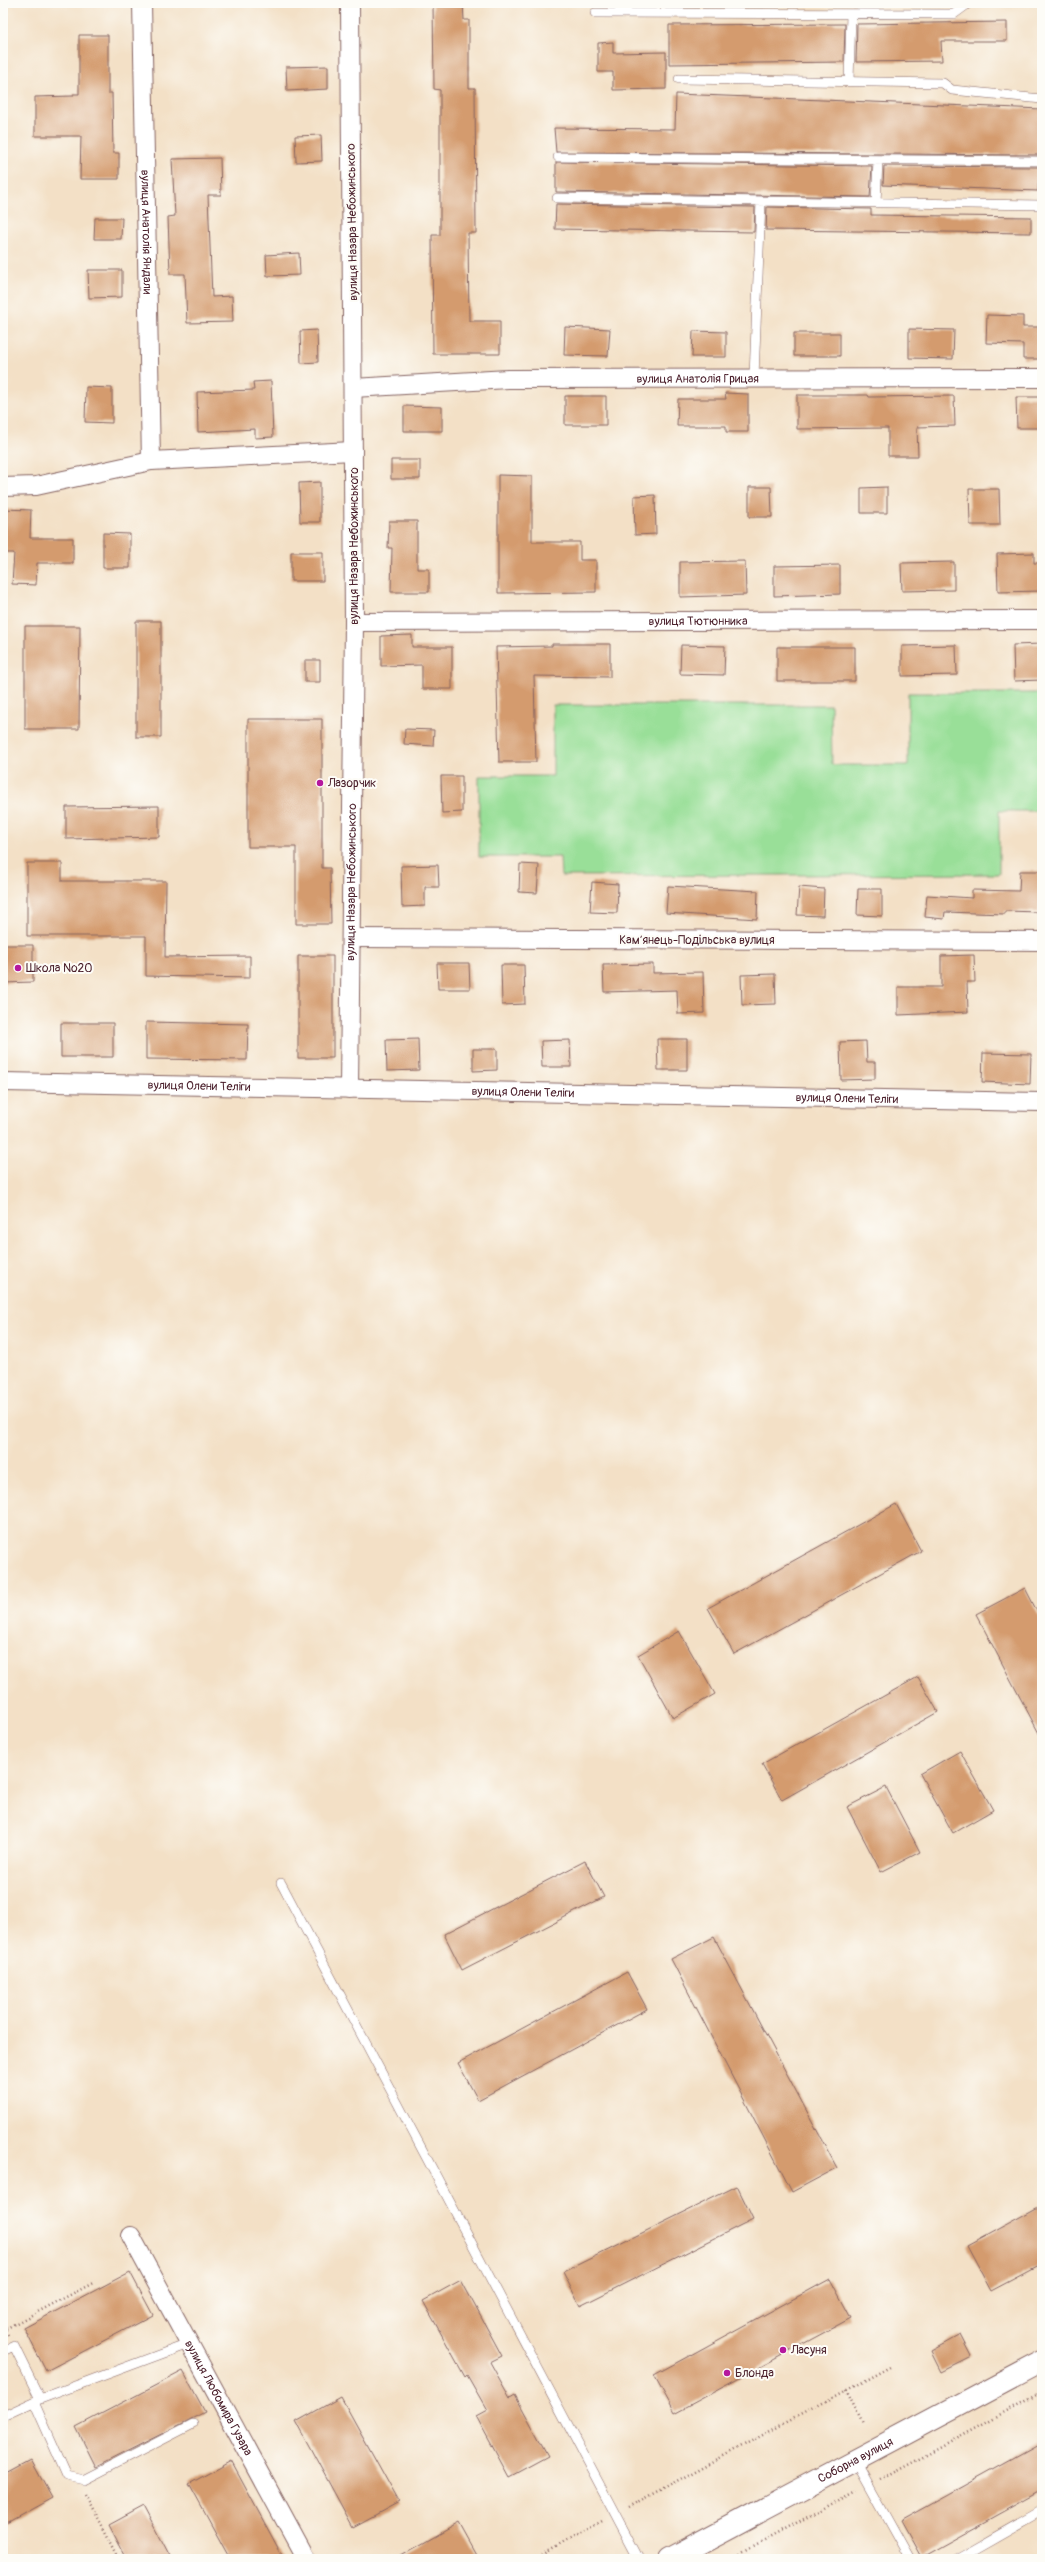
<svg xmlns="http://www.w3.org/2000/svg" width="1045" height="2562" font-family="Pangolin,sans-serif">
<rect width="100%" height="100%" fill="#fdfcf7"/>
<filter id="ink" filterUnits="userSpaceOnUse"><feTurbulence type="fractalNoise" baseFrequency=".025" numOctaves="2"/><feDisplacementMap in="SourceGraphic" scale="8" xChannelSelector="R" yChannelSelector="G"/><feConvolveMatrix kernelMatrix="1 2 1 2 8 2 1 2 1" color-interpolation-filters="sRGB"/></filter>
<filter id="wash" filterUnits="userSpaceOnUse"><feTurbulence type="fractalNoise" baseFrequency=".012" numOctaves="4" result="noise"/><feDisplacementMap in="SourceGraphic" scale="16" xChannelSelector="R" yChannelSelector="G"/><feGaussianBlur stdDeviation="0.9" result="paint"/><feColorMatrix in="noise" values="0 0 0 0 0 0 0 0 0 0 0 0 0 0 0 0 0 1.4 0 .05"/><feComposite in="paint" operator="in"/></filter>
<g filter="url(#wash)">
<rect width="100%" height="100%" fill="#f3e0c6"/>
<!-- green -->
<path fill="#99df98" stroke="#727f62" d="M 908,693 L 1042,693 L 1042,811 L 999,811 L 999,874 L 561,876 L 560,857 L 479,857 L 479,776 L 553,776 L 553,705 L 831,705 L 832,765 L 908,765 Z"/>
<g id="blocks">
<!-- building -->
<path fill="#d49b6e" d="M 433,3 L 463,3 L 464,20 L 469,20 L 469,88 L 475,88 L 476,233 L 468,233 L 469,321 L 500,321 L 500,354 L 433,354 L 432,235 L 440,235 L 440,90 L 434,89 Z
M 1007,22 L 1007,41 L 941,41 L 942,61 L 856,62 L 857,24 Z
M 845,24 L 844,62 L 669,64 L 669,25 Z
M 79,35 L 108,35 L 108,93 L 112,93 L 113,153 L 119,153 L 119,179 L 80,179 L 81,136 L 35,136 L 35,97 L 73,96 L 73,94 L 79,94 Z
M 613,42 L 613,53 L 666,52 L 666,89 L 613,90 L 613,72 L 598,72 L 598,43 Z
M 328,66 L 328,89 L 287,91 L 286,67 Z
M 676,94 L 1042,109 L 1042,150 L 1040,150 L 1040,155 L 556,152 L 554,128 L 675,129 Z
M 321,135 L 322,161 L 296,162 L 295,136 Z
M 220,158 L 221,195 L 208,195 L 212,297 L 232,296 L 233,322 L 187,323 L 185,274 L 170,274 L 168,217 L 175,216 L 172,159 Z
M 556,162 L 872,166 L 870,197 L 556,192 Z
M 884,166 L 1039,167 L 1038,191 L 883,185 Z
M 556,204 L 755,207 L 754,232 L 555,229 Z
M 767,207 L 871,209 L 871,215 L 1031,217 L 1031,233 L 766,230 Z
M 95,218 L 122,218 L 121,239 L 94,239 Z
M 299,253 L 300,275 L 267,276 L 266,255 Z
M 88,270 L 122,270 L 122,297 L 89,298 Z
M 987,315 L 1023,316 L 1023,327 L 1042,327 L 1042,359 L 1023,359 L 1023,344 L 986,343 Z
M 565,327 L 610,329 L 608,356 L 564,355 Z
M 909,329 L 954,330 L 953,359 L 909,358 Z
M 317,330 L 318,362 L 301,363 L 300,331 Z
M 693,331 L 726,332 L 726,357 L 692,357 Z
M 794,333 L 840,333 L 840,356 L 794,356 Z
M 271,381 L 273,437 L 255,438 L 255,429 L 198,432 L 197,392 L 254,390 L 253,382 Z
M 86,387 L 112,388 L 112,423 L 85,422 Z
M 725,393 L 748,394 L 748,432 L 726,432 L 726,426 L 677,426 L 678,399 L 726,399 Z
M 797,395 L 868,395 L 869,397 L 954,396 L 955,426 L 917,427 L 918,456 L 888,456 L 888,428 L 797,429 Z
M 565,396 L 606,396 L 606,425 L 565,425 Z
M 1016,397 L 1042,397 L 1042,428 L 1017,428 Z
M 404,406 L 442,407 L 442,431 L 404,431 Z
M 391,460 L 420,460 L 420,479 L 391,479 Z
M 498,475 L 532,476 L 532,542 L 580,542 L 580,560 L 596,560 L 596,592 L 498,593 Z
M 320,482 L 320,522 L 300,522 L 299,483 Z
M 749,487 L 771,487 L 772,517 L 749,517 Z
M 887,487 L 887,513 L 861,513 L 861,488 Z
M 969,489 L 999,489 L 1000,525 L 970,525 Z
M 655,495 L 656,534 L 635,535 L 634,496 Z
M 3,509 L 31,510 L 30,538 L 73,538 L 73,563 L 37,563 L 36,585 L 12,584 L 14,553 L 3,553 Z
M 389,521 L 417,521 L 417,569 L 429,569 L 429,592 L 391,592 L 392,548 L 388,548 Z
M 103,533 L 130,534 L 130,568 L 103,568 Z
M 291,552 L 323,552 L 323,581 L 291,581 Z
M 1034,553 L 1034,563 L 1042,563 L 1042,591 L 998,592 L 997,554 Z
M 745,561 L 746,595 L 680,597 L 680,562 Z
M 954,562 L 954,590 L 902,591 L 901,563 Z
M 840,565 L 840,594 L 774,596 L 774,566 Z
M 136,621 L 161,621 L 161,737 L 136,737 Z
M 25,626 L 80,626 L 79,729 L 25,729 Z
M 412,635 L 412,647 L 452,647 L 452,689 L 422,689 L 422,665 L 381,666 L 381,636 Z
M 552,644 L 610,644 L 610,677 L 534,676 L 536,762 L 499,762 L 496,647 L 552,646 Z
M 1042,644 L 1042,680 L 1014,681 L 1013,645 Z
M 681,645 L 725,646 L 724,675 L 680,674 Z
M 956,645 L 957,675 L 902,676 L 902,646 Z
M 777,647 L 855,647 L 855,681 L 777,681 Z
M 305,660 L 320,660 L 320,682 L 305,682 Z
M 248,719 L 322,719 L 322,868 L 330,868 L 331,924 L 296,924 L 296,847 L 248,847 Z
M 405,729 L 434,730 L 433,746 L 404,744 Z
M 441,776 L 462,776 L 462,812 L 442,813 Z
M 159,806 L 159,837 L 66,839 L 66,807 Z
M 27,863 L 62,863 L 62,881 L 166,881 L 165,957 L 250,956 L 250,978 L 146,976 L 146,936 L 27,936 Z
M 520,864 L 539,865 L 537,893 L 519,892 Z
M 438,865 L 439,887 L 425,887 L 425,906 L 402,907 L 401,866 Z
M 1020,871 L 1042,871 L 1042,906 L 1039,906 L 1039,912 L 1005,911 L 1005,914 L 945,912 L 944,919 L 925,917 L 927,895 L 972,898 L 972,890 L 1019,891 Z
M 592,882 L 618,884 L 617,913 L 590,912 Z
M 668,886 L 758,891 L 757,919 L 666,913 Z
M 799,887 L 824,889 L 823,916 L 797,915 Z
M 858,889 L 882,889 L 882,916 L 857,915 Z
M 3,945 L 33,945 L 33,982 L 3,983 Z
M 974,955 L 975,982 L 967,982 L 968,1012 L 898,1015 L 898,987 L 941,987 L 941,956 Z
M 298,956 L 333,956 L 333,1058 L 298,1058 Z
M 437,963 L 469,963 L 470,989 L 438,989 Z
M 653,964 L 653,973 L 703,972 L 704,1013 L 678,1014 L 677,990 L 604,992 L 603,965 Z
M 501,965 L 524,965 L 525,1004 L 502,1005 Z
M 775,974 L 776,1004 L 742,1005 L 741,975 Z
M 146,1022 L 248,1024 L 247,1060 L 146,1059 Z
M 61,1023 L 113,1023 L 113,1057 L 61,1057 Z
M 418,1039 L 419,1070 L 387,1071 L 386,1040 Z
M 657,1039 L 687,1039 L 687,1070 L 658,1070 Z
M 570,1040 L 571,1067 L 542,1067 L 541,1041 Z
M 866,1041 L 867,1062 L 875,1062 L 875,1079 L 841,1080 L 840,1042 Z
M 473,1049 L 497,1049 L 497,1070 L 473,1071 Z
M 983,1053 L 1031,1054 L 1030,1084 L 982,1082 Z
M 896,1504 L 921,1551 L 734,1654 L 708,1608 Z
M 1025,1588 L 1042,1621 L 1042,1739 L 976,1614 Z
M 679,1631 L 715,1694 L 673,1718 L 638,1655 Z
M 918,1677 L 938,1712 L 782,1800 L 762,1764 Z
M 960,1751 L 993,1810 L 953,1833 L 920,1774 Z
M 886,1787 L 920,1852 L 881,1872 L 847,1807 Z
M 585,1861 L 604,1897 L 462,1970 L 444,1934 Z
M 714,1937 L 837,2168 L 792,2192 L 671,1959 Z
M 627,1972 L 647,2009 L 478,2100 L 458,2063 Z
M 737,2186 L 753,2219 L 580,2306 L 563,2272 Z
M 1042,2205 L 1042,2264 L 991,2291 L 967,2246 Z
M 130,2272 L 153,2315 L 46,2371 L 24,2328 Z
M 830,2279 L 851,2318 L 675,2413 L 654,2375 Z
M 461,2280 L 502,2356 L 490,2362 L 510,2398 L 515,2395 L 548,2456 L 509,2477 L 476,2416 L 487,2410 L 467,2375 L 465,2377 L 423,2301 Z
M 960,2335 L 971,2356 L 941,2371 L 931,2351 Z
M 183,2371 L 205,2412 L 96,2467 L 76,2427 Z
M 341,2397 L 399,2502 L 353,2527 L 296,2422 Z
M 1042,2443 L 1042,2490 L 921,2557 L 901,2521 Z
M 31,2460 L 52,2498 L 3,2525 L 3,2475 Z
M 231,2461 L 284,2559 L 230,2559 L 189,2484 Z
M 144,2506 L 172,2559 L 127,2559 L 109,2525 Z
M 458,2523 L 478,2559 L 394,2559 Z"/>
</g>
</g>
<g filter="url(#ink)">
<use href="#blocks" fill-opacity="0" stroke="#856361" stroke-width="1"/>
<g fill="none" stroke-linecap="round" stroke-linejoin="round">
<!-- lane casing -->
<g stroke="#856361" stroke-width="10">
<path id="lane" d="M 595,13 L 954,14 L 969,3
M 679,79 L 943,83 L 952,90 L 1042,99
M 849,81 L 851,14
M 558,157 L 1042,161
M 557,198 L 1042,205
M 876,203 L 878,160
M 754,377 L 761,201
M 281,1883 L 639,2559
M 3,2351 L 14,2346 L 40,2399
M 34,2402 L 67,2476 L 84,2480 L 193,2424
M 3,2416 L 40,2399 L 191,2343
M 855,2460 L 910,2559
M 956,2559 L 1042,2510"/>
</g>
<!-- street casing -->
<g stroke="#856361" stroke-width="20">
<g id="street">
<path id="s1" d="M 142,3 L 151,461"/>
<path id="s2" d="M 353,388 L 508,379 L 1042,378"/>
<path d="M 3,487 L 36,486 L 151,461 L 353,451"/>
<path id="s3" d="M 354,622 L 1042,620"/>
<path d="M 351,938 L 1042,941"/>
<path id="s4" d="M 3,1082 L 1042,1102"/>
<path id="s5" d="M 349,1089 L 354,622 L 350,3"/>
<path id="s6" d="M 131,2236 L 306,2559"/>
</g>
</g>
<!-- primary casing -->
<g stroke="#856361" stroke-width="24">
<g id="primary">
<path id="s7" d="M 669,2559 L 1042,2361"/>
</g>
</g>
<!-- path -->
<path stroke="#856361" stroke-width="2.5" stroke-dasharray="1 3" stroke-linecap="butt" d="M 8,2335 L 5,2329 L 93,2283
M 846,2390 L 863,2424
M 880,2479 L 1042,2392
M 85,2494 L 119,2559
M 628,2507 L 890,2367
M 535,2559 L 604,2520
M 729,2559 L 856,2491"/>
<!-- lane -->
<use href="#lane" stroke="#fff" stroke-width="9"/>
<!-- street -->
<use href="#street" stroke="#fff" stroke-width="18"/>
<!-- primary -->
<use href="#primary" stroke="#fff" stroke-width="22"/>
</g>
</g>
<!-- markers -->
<g fill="#b5179e" stroke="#fdfcf7" stroke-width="1.5">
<circle cx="320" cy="783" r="4"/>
<circle cx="18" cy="968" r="4"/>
<circle cx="783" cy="2350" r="4"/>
<circle cx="727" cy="2373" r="4"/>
</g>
<g text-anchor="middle" stroke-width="4" stroke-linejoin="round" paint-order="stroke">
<!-- street labels -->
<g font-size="12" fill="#4a1f2b" stroke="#fdfcf7">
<text transform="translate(352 222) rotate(-91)" y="4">вулиця Назара Небожинського</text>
<text dy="4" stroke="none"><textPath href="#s1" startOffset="229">вулиця Анатолія Яндали</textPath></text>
<text dy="4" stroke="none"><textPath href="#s2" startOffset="345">вулиця Анатолія Грицая</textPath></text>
<text transform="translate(354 546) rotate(-90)" y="4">вулиця Назара Небожинського</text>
<text dy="4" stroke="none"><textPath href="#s3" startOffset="344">вулиця Тютюнника</textPath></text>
<text dy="4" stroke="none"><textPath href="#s5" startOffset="207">вулиця Назара Небожинського</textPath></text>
<text x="697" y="944">Камʼянець-Подільська вулиця</text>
<text dy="4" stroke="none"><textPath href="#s4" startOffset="196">вулиця Олени Теліги</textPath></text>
<text dy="4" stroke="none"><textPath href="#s4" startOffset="520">вулиця Олени Теліги</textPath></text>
<text dy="4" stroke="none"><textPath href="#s4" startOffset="844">вулиця Олени Теліги</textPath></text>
<text dy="4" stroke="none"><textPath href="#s6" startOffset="184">вулиця Любомира Гузара</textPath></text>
<text dy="4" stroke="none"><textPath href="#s7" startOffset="211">Соборна вулиця</textPath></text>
</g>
<!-- poi labels -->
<g font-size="12" fill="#4a1f2b" stroke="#fdfcf7" text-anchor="start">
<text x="328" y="787">Лазорчик</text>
<text x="26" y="972">Школа №20</text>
<text x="791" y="2354">Ласуня</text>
<text x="735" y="2377">Блонда</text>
</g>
</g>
<!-- margin -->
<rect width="1045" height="2562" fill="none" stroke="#fdfcf7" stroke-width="16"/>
</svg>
